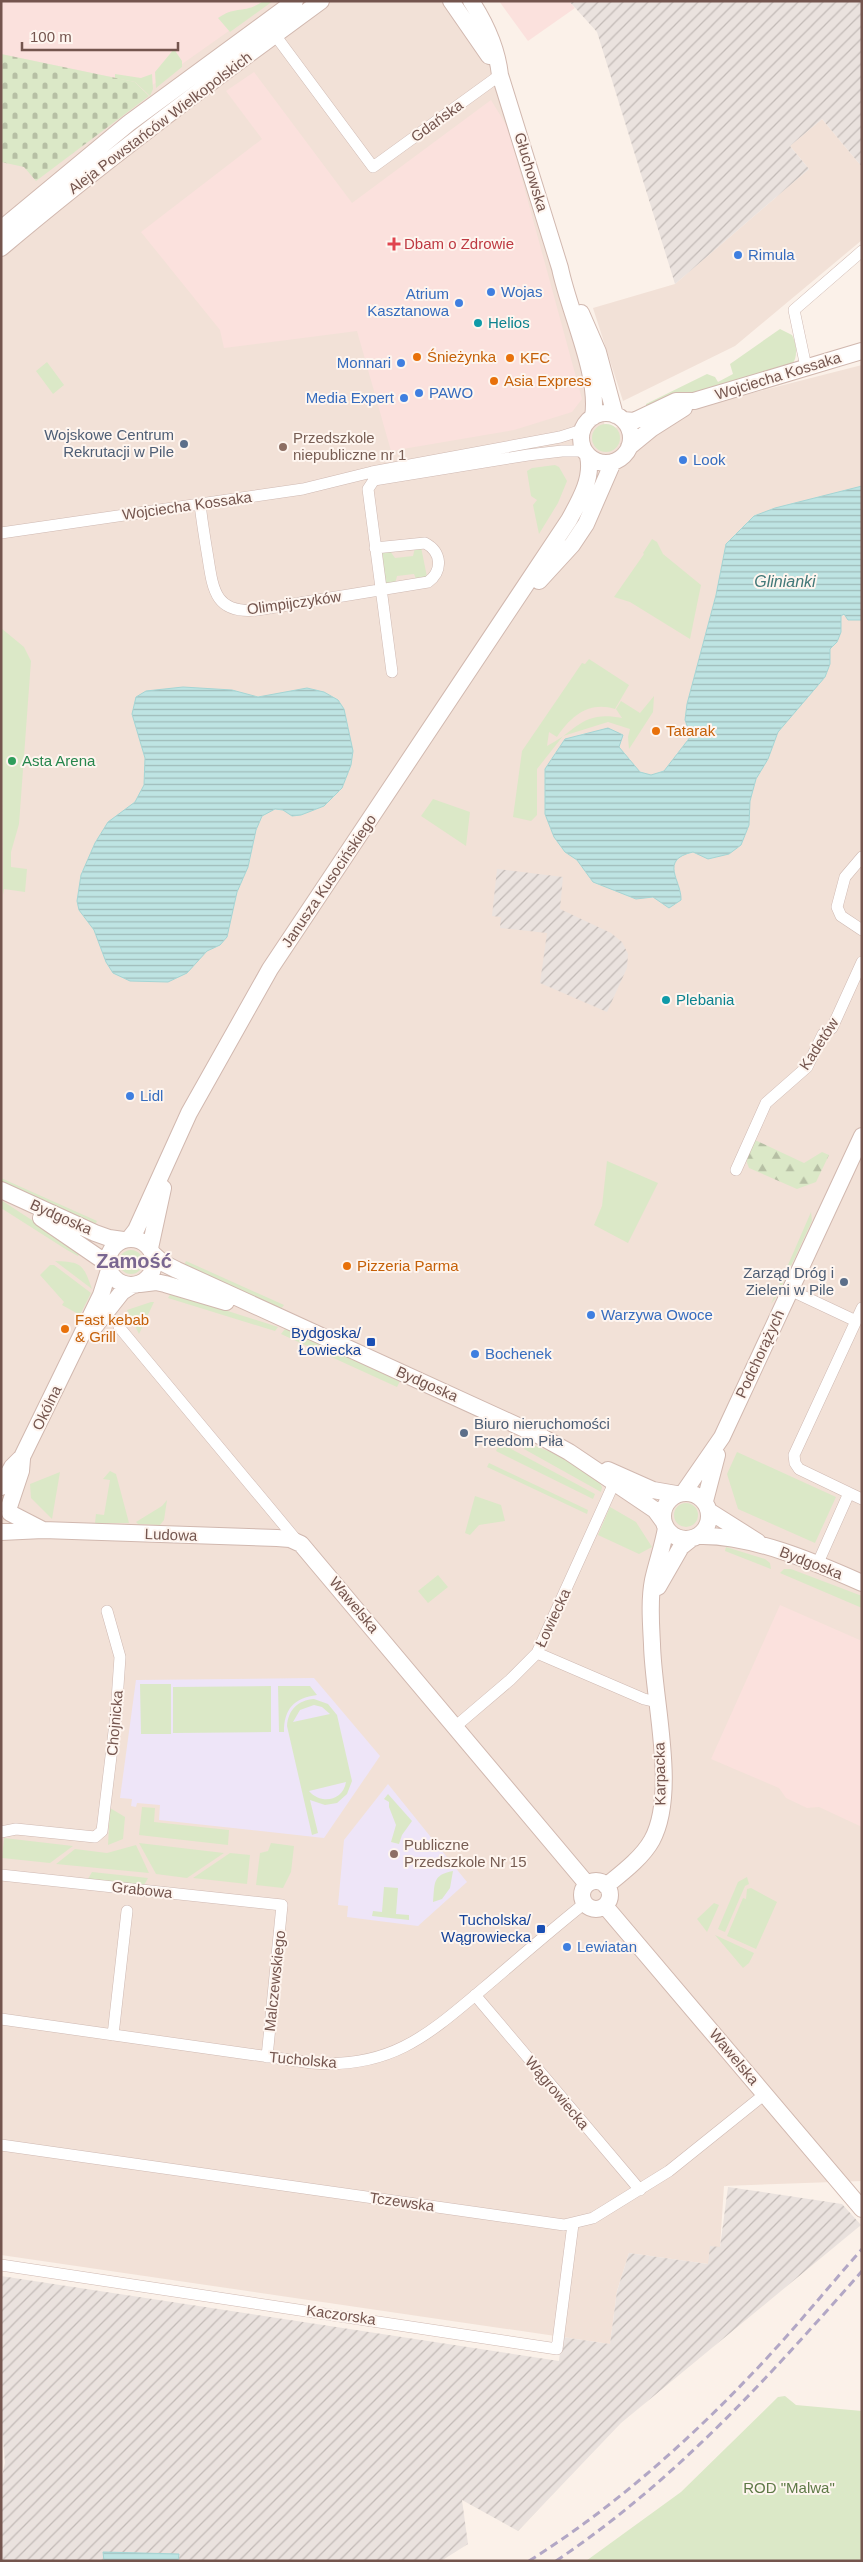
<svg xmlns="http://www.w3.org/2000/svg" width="863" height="2562" font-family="Arial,sans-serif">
<defs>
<pattern id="industrial-furrows" width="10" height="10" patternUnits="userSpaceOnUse" patternTransform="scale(1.25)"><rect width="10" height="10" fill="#eae2de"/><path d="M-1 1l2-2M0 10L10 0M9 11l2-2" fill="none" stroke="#c2bab6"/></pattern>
<pattern id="forest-firs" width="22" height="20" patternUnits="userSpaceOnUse" patternTransform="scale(1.25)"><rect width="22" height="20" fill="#dbe8c7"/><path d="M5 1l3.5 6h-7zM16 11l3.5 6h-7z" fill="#b6bfa4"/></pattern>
<pattern id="cemetery-stones" width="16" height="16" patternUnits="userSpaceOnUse" patternTransform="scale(1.25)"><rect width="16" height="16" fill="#dbe8c7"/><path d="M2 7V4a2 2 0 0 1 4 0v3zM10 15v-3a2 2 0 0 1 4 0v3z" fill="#b6bfa4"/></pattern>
<pattern id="water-rules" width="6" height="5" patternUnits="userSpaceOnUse" patternTransform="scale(1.25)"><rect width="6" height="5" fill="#bee4e3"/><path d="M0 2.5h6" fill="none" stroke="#9fbcba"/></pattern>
</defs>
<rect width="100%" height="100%" fill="#fbf1e9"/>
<!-- residential -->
<path fill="#f2e1d7" d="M 1,1 L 465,1 L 513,88 L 606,430 L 862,365 L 862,2181 L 724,2186 L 720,2247 L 708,2264 L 629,2253 L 617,2291 L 610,2344 L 1,2255 Z
M 822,119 L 862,167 L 862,240 L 735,346 L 623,401 L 593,308 L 675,284 L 809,169 L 790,146 Z"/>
<!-- commercial -->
<path fill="#fbe1dd" d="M 1,1 L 271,1 L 144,91 L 135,82 L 1,54 Z
M 499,1 L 569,1 L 575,8 L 528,41 Z
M 254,72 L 352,203 L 491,100 L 508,128 L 582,399 L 572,412 L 514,430 L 391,451 L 357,331 L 224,348 L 220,330 L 141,232 L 262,139 L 226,91 Z
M 780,1605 L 862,1641 L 862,1827 L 819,1807 L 807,1808 L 786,1798 L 779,1788 L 711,1759 Z"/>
<!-- industrial -->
<path fill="url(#industrial-furrows)" d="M 569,1 L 862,1 L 862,167 L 822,119 L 790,146 L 809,169 L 675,284 L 597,32 Z
M 497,869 L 563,877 L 560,909 L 611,933 L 622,942 L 628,954 L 627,968 L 607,1012 L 540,983 L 547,933 L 500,928 L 501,917 L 492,916 Z
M 728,2187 L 842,2204 L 861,2225 L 621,2423 L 518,2531 L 462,2500 L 468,2544 L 441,2561 L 1,2561 L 1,2480 L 5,2463 L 1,2420 L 1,2276 L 559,2361 L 562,2337 L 610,2344 L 617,2291 L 629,2253 L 708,2264 L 710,2246 L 720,2247 Z"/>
<!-- education -->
<path fill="#eee5f8" d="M 314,1678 L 380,1756 L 324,1838 L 159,1820 L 160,1805 L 137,1803 L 136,1807 L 131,1806 L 132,1799 L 120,1798 L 136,1680 Z
M 388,1784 L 467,1882 L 418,1926 L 347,1917 L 348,1906 L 338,1905 L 344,1840 Z"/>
<!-- green -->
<path fill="#dbe8c7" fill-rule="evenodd" d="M 263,1 L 273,1 L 230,32 L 218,18 C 236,5 246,14 263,1 Z
M 174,49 L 182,61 L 182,67 L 156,88 L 155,72 Z
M 115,74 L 141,78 L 152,74 L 153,89 L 150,96 L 135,82 L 115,78 Z
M 780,329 L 792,335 C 797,344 798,357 792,365 L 718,389 L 674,396 L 646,410 L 646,404 L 707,374 L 715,377 L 718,382 L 733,374 L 730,364 Z
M 47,362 L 64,385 L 53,394 L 36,371 Z
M592 438a14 14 0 1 1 28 0a14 14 0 1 1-28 0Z
M 555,465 L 559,467 L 567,481 L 558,503 L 539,534 L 533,505 L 537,500 L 531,496 L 527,471 L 532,468 Z
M 652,539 L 657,542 L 663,554 L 701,585 L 690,639 L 630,602 L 614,597 L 644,554 L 643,553 Z
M 421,547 L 427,577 L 416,579 L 414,574 L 397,576 L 395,584 L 387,584 L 384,581 L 382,553 L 390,551 L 395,558 L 413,556 L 415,548 Z
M 1,628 L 24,647 L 31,661 L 19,824 L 11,852 L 11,867 L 27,869 L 25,892 L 4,889 L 3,895 Z
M 589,659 L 629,685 L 615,709 C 589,701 571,716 557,737 L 549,732 L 547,746 C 577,731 582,710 622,718 L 616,709 L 621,701 L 640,713 L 654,696 L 653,712 L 629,749 L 628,737 L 630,729 L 608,722 L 563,736 L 537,769 L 537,815 L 531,821 L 513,817 L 522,751 L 582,663 L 585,664 Z
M 433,799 L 470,812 L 466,846 L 421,816 Z
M 607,1161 L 658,1183 L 628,1243 L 594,1225 L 602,1206 Z
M 1,1178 L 97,1221 L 95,1225 L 1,1182 Z
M 1,1200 L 81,1252 L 78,1256 L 67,1250 L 1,1208 Z
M 811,1212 L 812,1221 L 777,1296 L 771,1304 Z
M119 1262a12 12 0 1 1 24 0a12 12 0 1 1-24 0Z
M 55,1261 C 82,1262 83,1264 92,1289 Z
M 186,1261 L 284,1305 L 281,1309 L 184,1265 Z
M 50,1265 L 54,1265 L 91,1293 L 80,1315 L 62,1305 L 64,1302 L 40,1275 Z
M 171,1293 L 278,1327 L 275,1331 L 168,1298 Z
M 151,1302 L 154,1302 L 139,1334 L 127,1310 Z
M 285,1329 L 301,1334 L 401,1379 L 397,1387 L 281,1334 Z
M 500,1443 L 595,1494 L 593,1499 L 496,1451 Z
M 527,1443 C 546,1449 594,1469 602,1487 L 601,1492 L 524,1449 Z
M 737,1452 L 836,1497 L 815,1543 L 738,1509 L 727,1474 Z
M 489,1463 L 588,1510 L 587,1514 L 487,1467 Z
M 110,1471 L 116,1474 L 129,1523 L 95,1523 L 96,1514 L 104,1515 L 110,1480 L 103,1479 Z
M 60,1472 L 52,1519 L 31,1498 L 30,1484 Z
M 475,1496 L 501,1505 L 505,1521 L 479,1525 L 470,1535 L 465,1533 Z
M 167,1500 L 164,1520 L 160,1525 L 138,1524 L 136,1522 L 162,1506 Z
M674 1515a12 12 0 1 1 24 0a12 12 0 1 1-24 0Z
M 610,1507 L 636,1522 L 652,1547 L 639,1554 L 598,1535 Z
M 726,1547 L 765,1559 L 770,1563 L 771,1569 L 725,1551 Z
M 784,1569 L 791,1569 L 862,1596 L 862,1608 L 780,1573 Z
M 438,1575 L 448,1587 L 428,1603 L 418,1591 Z
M 140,1684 L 171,1684 L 171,1734 L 141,1734 Z
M 271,1686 L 271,1732 L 173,1733 L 173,1687 Z
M 278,1686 L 310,1686 L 317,1695 C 294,1698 284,1709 284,1732 L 279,1732 Z
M 314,1699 L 328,1704 L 337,1715 L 352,1781 L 347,1794 L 337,1803 L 325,1805 L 310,1800 L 318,1833 L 312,1835 L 287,1726 C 288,1710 298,1700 314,1699 ZM 314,1705 L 322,1707 L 330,1714 L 293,1722 L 300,1710 ZM 346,1782 C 343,1801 321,1805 309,1791 Z
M 388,1794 L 412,1821 L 402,1835 L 399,1844 L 391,1842 L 396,1825 L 389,1807 L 389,1802 L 384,1799 Z
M 142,1807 L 155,1808 L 154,1822 L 229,1830 L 228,1845 L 139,1835 Z
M 110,1808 L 125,1817 L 123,1839 L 108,1845 Z
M 4,1838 L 73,1846 L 50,1863 L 2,1858 Z
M 139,1843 L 224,1853 L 187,1878 L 156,1874 Z
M 271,1843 L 294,1846 L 291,1872 L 283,1888 L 256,1885 L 260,1853 L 268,1851 Z
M 136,1845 L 149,1873 L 56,1864 L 75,1849 L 107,1853 Z
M 230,1853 L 250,1855 L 247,1884 L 193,1878 Z
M 453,1871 L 450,1888 L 442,1899 L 433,1902 C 435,1883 432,1875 453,1871 Z
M 92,1872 L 148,1878 L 144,1885 L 88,1879 Z
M 747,1877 L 749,1884 L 745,1886 L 725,1932 L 718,1929 L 738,1882 Z
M 384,1887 L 398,1888 L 396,1914 L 409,1915 L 409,1920 L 372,1916 L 373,1911 L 382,1912 Z
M 751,1888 L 777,1902 L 756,1949 L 727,1936 L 743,1898 L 746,1899 L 747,1889 Z
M 714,1903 L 719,1905 L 707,1932 L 697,1919 Z
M 715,1935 L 754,1953 L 749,1963 L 743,1968 Z
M 785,2396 L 796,2405 L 862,2411 L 862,2561 L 586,2561 L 681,2492 L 778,2397 Z"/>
<!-- forest -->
<path fill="url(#forest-firs)" d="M 755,1140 L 804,1163 L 822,1152 L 829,1155 L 816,1182 L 797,1189 L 749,1168 L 746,1160 Z"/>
<!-- cemetery -->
<path fill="url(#cemetery-stones)" d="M 1,54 L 135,82 L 149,96 L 36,181 L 24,167 L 1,162 Z"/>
<!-- water -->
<path fill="url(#water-rules)" stroke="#a5d5d4" d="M 862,486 L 862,620 L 848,620 L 844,614 L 841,616 L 841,632 L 837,642 L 830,649 L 830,664 L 825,677 L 778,732 L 768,759 L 756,779 L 750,801 L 749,825 L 741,845 L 729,854 L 708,859 L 693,852 C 658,860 682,881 681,900 L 669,908 L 653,897 L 636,899 L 593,882 L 577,860 L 565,852 L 554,837 L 545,814 L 545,769 L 565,739 L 608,728 L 623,735 L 619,747 L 640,772 L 651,775 L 664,771 L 691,736 L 685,720 L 687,704 L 716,595 L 726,544 L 754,516 L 775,508 Z
M 183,687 L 232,690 L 258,697 L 307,688 L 324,692 L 338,700 L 344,709 L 353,751 L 351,765 L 342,788 L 324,806 L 301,815 L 292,816 L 283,810 L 275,809 L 262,816 L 256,830 L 248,867 L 237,892 L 227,937 L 220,945 L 207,951 L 187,973 L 168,982 L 130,981 L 113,973 L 106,962 L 94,930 L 79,910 L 77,901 L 81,875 L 95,843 L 108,822 L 135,802 L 144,785 L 145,758 L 132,714 L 136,697 L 146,691 Z
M 103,2552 L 179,2554 L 178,2561 L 104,2561 Z"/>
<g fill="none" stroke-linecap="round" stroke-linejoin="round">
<!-- street casing -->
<g stroke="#cfb9b2" stroke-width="12">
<path id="street" d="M 275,35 L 373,167 L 500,75
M 806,367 L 794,310 L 862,251
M 372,472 L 374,480 L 528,455 L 562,451 L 584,451
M 374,480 L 368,489 L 392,672
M 200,504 C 202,522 205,540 208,558 C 213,591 216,614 257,610 L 428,582 C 443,571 442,552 425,543 L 375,548
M 1,533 L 303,489 L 372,472 L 560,437 L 582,430
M 862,857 L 845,877 L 837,907 L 841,916 L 862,930
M 736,1170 L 766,1103 L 807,1067 L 823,1034 L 832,1028 L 862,962
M 790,1290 L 856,1321
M 119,1327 L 298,1542
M 849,1493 L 862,1499
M 817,1565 L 849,1493 L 799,1469 L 795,1463 L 794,1455 L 862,1308
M 537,1653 L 644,1699 L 657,1702
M 456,1726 L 510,1680 L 537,1653 L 614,1483
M 1,1832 L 16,1829 L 95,1837 L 102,1831 L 116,1715 L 120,1657 L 107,1611
M 1,1875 L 282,1905 L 267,2057
M 475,1995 L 640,2190
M 1,2019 L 312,2063 C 391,2069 428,2035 485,1987 C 518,1959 551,1930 585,1903
M 113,2035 L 127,1911
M 1,2145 L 564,2225 L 593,2218 L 669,2171 L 765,2094
M 1,2265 L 557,2349 L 573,2224"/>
</g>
<!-- secondary casing -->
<g stroke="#d1b8af" stroke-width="18">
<path id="secondary" d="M 451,1 L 489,56
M 471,1 C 486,24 497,48 500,75 L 560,268 C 569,312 600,375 593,417
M 1,229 L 129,123 L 295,1
M 1,248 C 104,161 212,81 321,1
M 581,313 L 598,352 L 615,415
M581 438a25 25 0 1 1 50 0a25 25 0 1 1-50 0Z
M 623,420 L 634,421 L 676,401 L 694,401 L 862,351
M 629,447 L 651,429 L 684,408
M 539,581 L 572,545 L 586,524 L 613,462
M 1,1190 L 95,1233 L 109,1238 L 123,1240
M 41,1218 L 108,1264
M108 1262a23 23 0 1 1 46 0a23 23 0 1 1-46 0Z
M 129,1239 L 136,1230 L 189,1113 L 270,969 L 569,520 C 580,500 593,478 588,456
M 150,1248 L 163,1188
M 153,1254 L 163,1263 L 177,1270 L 540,1436 L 569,1452 L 655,1510 L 663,1521
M 140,1284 L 156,1282 L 165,1284 L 226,1302
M 92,1330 L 122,1292 L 133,1285
M 608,1470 L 653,1490 L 676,1494
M 1,1487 L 12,1467 L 22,1457 L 101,1295 L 109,1270
M 684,1492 L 722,1437 L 862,1136
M663 1516a23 23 0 1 1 46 0a23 23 0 1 1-46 0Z
M 705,1501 L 717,1455
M 9,1507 L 21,1471 L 22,1459
M 709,1511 L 758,1542
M 10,1513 L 43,1530
M 1,1532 L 43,1530 L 277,1538 L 290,1539 L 301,1544 L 587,1884
M 698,1536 C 749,1534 815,1562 862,1583
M 658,1587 L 681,1547 L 691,1539
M582 1895a14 14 0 1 1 28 0a14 14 0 1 1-28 0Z
M 606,1886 C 622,1873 642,1858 652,1840 C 678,1792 653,1699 652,1644 C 651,1624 649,1600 653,1580 C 657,1562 663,1546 666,1528
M 605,1906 L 862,2209"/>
</g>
<!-- street -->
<use href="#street" stroke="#fff" stroke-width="11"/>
<!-- secondary -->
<use href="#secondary" stroke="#fff" stroke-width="16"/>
<!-- rail -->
<path stroke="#b2a7c5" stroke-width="3" stroke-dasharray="8 5" stroke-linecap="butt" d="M 529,2561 C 610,2510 683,2446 748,2378 C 788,2337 824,2292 862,2249
M 556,2561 C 675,2481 768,2378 862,2271"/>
</g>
<!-- markers -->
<path fill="#e0444e" stroke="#fef5ef" stroke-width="2" d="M391.5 236.5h5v5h5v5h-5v5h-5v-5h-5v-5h5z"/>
<g fill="#3f7fe0" stroke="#fef5ef" stroke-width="2">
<circle cx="738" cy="255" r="5"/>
<circle cx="491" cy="292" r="5"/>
<circle cx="459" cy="303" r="5"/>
<circle cx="401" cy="363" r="5"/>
<circle cx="419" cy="393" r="5"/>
<circle cx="404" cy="398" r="5"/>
<circle cx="683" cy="460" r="5"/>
<circle cx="130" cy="1096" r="5"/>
<circle cx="591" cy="1315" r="5"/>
<circle cx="475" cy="1354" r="5"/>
<circle cx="567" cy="1947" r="5"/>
</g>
<g fill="#0f9aa8" stroke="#fef5ef" stroke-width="2">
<circle cx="478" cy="323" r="5"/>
<circle cx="666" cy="1000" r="5"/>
</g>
<g fill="#e8710a" stroke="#fef5ef" stroke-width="2">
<circle cx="417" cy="357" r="5"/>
<circle cx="510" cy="358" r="5"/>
<circle cx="494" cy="381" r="5"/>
<circle cx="656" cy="731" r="5"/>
<circle cx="347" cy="1266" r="5"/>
<circle cx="65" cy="1329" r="5"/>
</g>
<g fill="#5c6f8a" stroke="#fef5ef" stroke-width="2">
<circle cx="184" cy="444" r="5"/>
<circle cx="844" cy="1282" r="5"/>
<circle cx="464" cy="1433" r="5"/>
</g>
<g fill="#8d6e63" stroke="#fef5ef" stroke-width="2">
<circle cx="283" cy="447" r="5"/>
<circle cx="394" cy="1854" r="5"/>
</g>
<circle fill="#2e9e5b" stroke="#fef5ef" stroke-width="2" cx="12" cy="761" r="5"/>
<g fill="#1a4fb4" stroke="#fef5ef" stroke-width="2">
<rect x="366" y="1337" width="10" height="10" rx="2.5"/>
<rect x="536" y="1924" width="10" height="10" rx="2.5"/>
</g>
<g text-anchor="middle" stroke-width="4" stroke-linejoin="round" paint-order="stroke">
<!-- street labels -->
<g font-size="15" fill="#74554e" stroke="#fef5ef">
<text transform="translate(437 121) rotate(-36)" y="5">Gdańska</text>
<text transform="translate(160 123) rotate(-37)" y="5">Aleja Powstańców Wielkopolskich</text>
<text transform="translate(531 172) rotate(73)" y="5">Głuchowska</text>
<text transform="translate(778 376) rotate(-17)" y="5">Wojciecha Kossaka</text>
<text transform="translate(187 506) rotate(-8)" y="5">Wojciecha Kossaka</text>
<text transform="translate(294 603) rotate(-8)" y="5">Olimpijczyków</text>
<text transform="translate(329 881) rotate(-56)" y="5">Janusza Kusocińskiego</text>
<text transform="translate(819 1044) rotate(-57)" y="5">Kadetów</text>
<text transform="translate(61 1217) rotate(24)" y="5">Bydgoska</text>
<text transform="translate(760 1354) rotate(-65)" y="5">Podchorążych</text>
<text transform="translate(427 1384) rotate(24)" y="5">Bydgoska</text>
<text transform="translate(47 1408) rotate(-64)" y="5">Okólna</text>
<text transform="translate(171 1535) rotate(2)" y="5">Ludowa</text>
<text transform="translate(811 1563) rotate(21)" y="5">Bydgoska</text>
<text transform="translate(354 1605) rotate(50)" y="5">Wawelska</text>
<text transform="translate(553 1618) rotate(-65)" y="5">Łowiecka</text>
<text transform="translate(115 1723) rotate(-85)" y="5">Chojnicka</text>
<text transform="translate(660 1774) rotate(-91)" y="5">Karpacka</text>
<text transform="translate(142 1890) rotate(6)" y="5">Grabowa</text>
<text transform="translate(275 1981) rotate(-84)" y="5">Malczewskiego</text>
<text transform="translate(734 2057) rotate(50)" y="5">Wawelska</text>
<text transform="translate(303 2060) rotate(5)" y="5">Tucholska</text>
<text transform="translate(557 2093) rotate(50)" y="5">Wągrowiecka</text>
<text transform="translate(402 2202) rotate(8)" y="5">Tczewska</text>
<text transform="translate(341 2315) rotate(8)" y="5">Kaczorska</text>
</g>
<!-- health labels -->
<g font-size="15" fill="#be3a42" stroke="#fef5ef" text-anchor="start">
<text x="404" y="249">Dbam o Zdrowie</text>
</g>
<!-- shop labels -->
<g font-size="15" fill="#366cbe" stroke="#fef5ef" text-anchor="start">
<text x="748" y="260">Rimula</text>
<text x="501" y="297">Wojas</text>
<text x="449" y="299" text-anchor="end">Atrium<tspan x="449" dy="17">Kasztanowa</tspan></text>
<text x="391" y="368" text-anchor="end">Monnari</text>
<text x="429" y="398">PAWO</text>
<text x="394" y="403" text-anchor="end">Media Expert</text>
<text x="693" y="465">Look</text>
<text x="140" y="1101">Lidl</text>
<text x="601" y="1320">Warzywa Owoce</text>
<text x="485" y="1359">Bochenek</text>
<text x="577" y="1952">Lewiatan</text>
</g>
<!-- culture labels -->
<g font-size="15" fill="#0d838f" stroke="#fef5ef" text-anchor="start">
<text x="488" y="328">Helios</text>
<text x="676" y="1005">Plebania</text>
</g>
<!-- food labels -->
<g font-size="15" fill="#c56008" stroke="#fef5ef" text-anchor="start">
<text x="427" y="362">Śnieżynka</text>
<text x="520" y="363">KFC</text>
<text x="504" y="386">Asia Express</text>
<text x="666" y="736">Tatarak</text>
<text x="357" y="1271">Pizzeria Parma</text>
<text x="75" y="1325">Fast kebab<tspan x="75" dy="17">&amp; Grill</tspan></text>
</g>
<!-- service labels -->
<g font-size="15" fill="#4e5e75" stroke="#fef5ef" text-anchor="end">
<text x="174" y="440">Wojskowe Centrum<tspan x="174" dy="17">Rekrutacji w Pile</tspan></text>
<text x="834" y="1278">Zarząd Dróg i<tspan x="834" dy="17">Zieleni w Pile</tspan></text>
<text x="474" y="1429" text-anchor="start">Biuro nieruchomości<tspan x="474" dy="17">Freedom Piła</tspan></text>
</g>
<!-- education labels -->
<g font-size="15" fill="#785e54" stroke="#fef5ef" text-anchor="start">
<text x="293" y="443">Przedszkole<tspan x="293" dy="17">niepubliczne nr 1</tspan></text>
<text x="404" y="1850">Publiczne<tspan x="404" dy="17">Przedszkole Nr 15</tspan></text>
</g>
<!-- leisure labels -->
<g font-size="15" fill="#27864d" stroke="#fef5ef" text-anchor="start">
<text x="22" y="766">Asta Arena</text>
</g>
<!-- transit labels -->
<g font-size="15" fill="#164399" stroke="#fef5ef" text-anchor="end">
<text x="361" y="1338">Bydgoska/<tspan x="361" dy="17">Łowiecka</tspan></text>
<text x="531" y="1925">Tucholska/<tspan x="531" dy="17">Wągrowiecka</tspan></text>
</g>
<!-- park labels -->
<g font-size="15" fill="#5e7946" stroke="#fef5ef">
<text x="789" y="2493">ROD "Malwa"</text>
</g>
<!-- water labels -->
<g font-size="16" font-style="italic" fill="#427878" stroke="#fef5ef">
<text x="785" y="587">Glinianki</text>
</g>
<!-- district labels -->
<g font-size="20" font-weight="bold" fill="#7a6690" stroke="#fef5ef">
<text x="134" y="1268">Zamość</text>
</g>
</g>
<!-- border -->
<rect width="863" height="2562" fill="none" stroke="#74554e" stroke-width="5"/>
<!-- scale -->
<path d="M22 42v8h156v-8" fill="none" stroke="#74554e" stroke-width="2.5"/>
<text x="30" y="42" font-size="15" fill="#74554e" stroke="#fef5ef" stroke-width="4" paint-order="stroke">100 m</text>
</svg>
